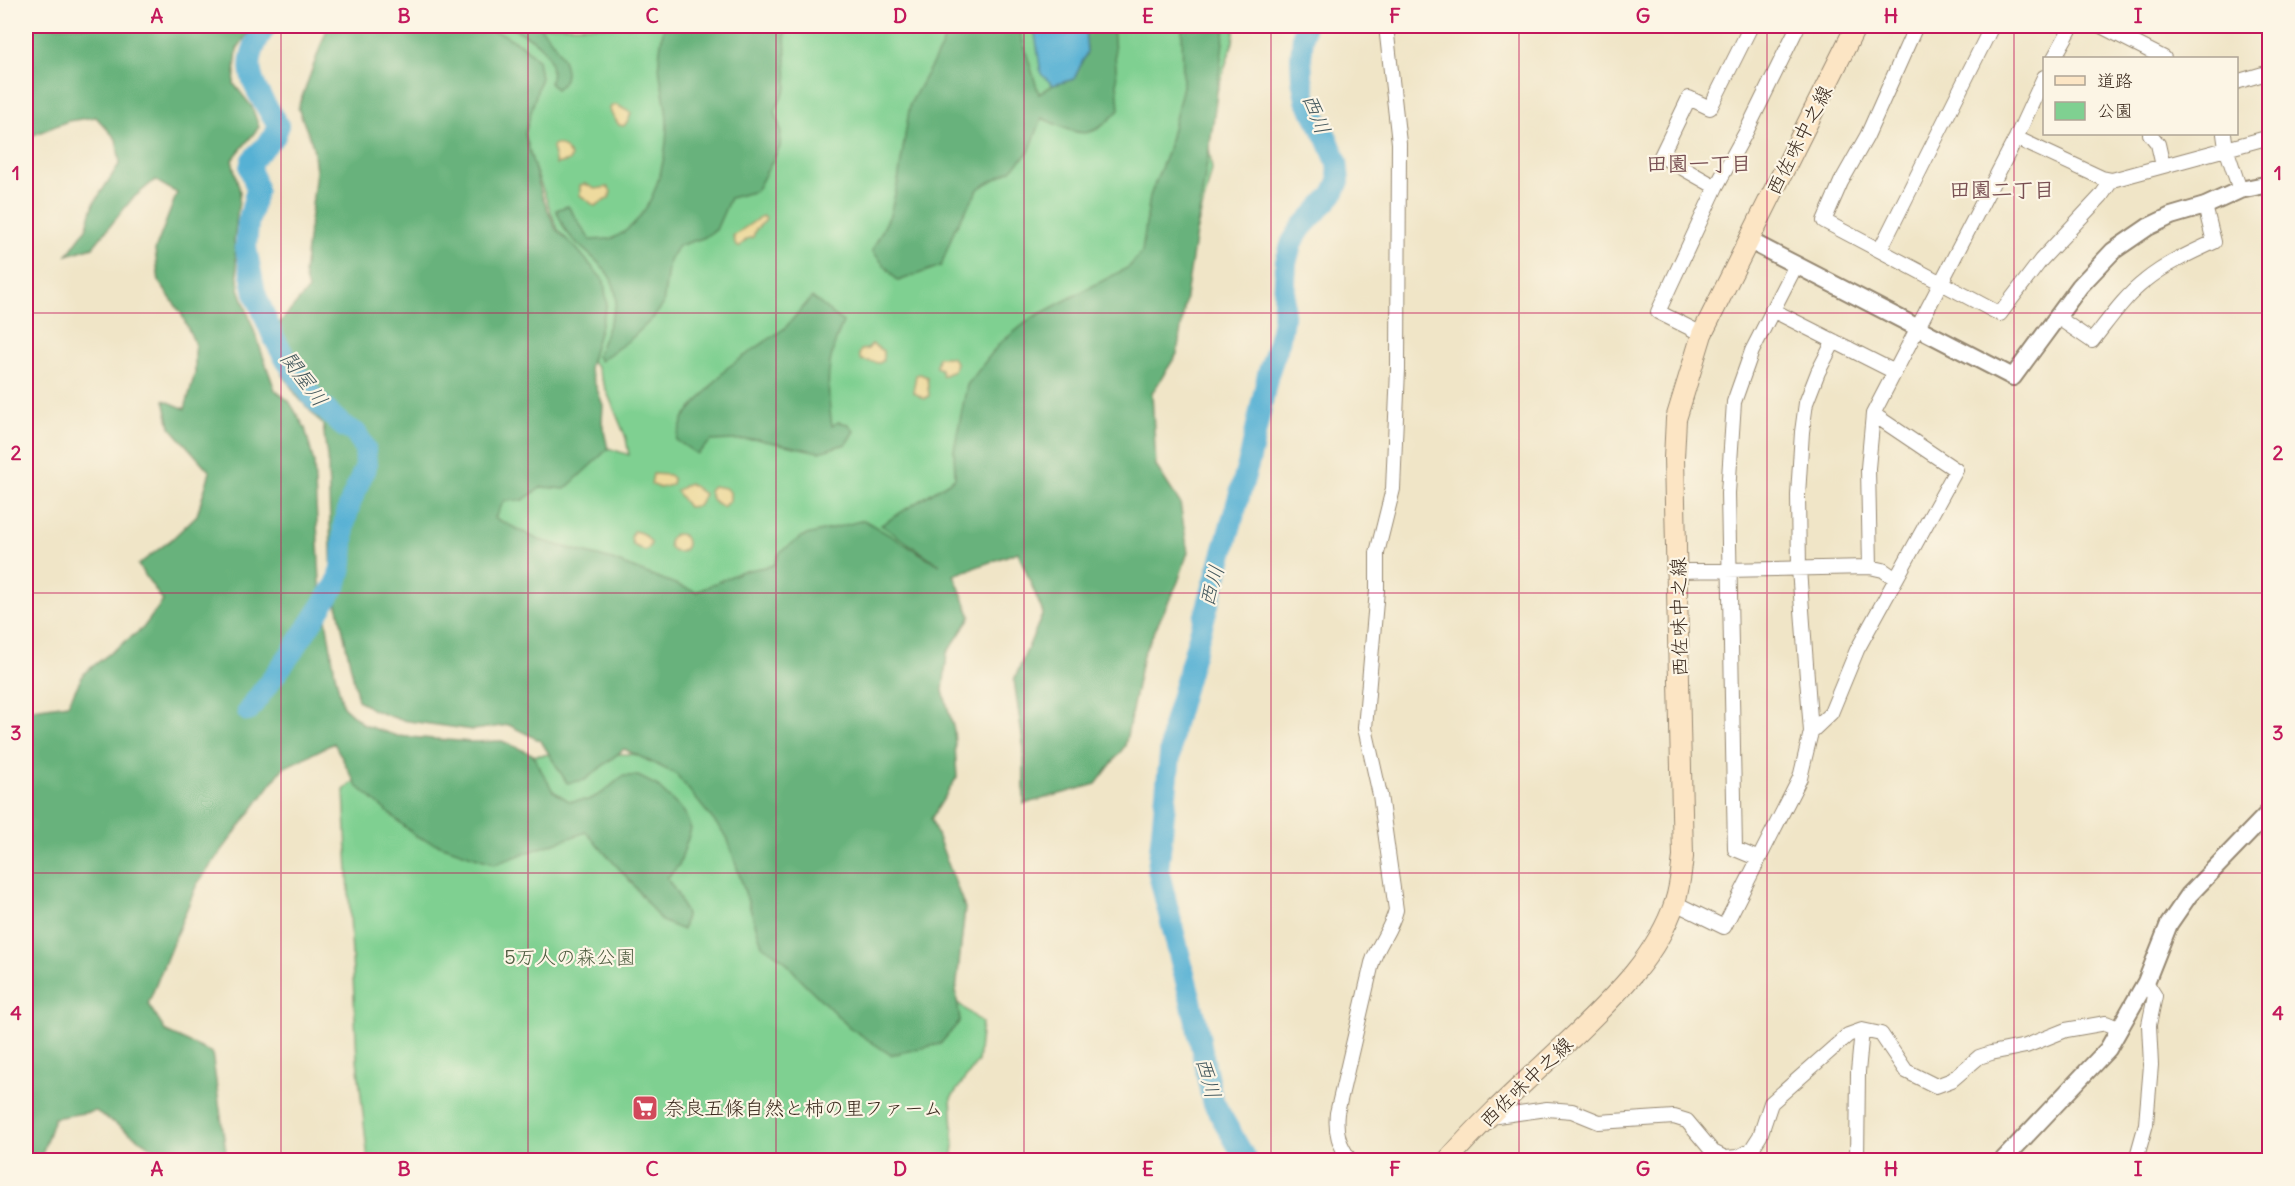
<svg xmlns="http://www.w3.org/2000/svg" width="2295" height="1186" font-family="Delius,'Klee One',sans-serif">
<rect width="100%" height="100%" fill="#fcf5e5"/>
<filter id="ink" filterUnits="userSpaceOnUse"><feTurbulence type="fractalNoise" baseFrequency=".0167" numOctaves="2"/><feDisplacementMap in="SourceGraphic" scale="12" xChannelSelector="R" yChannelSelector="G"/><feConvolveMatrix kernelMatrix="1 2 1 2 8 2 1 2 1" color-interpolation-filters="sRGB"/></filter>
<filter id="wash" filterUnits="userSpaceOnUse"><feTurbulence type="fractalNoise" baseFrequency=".008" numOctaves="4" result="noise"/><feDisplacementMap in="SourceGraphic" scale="24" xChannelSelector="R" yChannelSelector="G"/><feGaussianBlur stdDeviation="1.35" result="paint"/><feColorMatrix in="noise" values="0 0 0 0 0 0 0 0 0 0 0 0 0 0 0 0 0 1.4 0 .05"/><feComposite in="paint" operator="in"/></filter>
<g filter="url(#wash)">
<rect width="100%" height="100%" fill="#f0e5c7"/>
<!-- green -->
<path fill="#7fd091" stroke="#5d7d58" stroke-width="1.5" d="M 468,26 L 1235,26 L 1233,42 L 1206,125 L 1212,170 L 1169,339 L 955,554 L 870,547 L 705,606 L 501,542 L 480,498 L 602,446 L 629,455 L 626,438 L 597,368 L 584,353 L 593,275 L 557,228 L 521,132 L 477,30 Z
M 392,749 L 460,760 L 573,753 L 661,755 L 982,1023 L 978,1061 L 951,1098 L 954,1146 L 952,1160 L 368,1160 L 357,1059 L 344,790 Z"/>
<!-- forest -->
<path fill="#67b27b" stroke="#516e4c" stroke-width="1.5" d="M 26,26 L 253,26 L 237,49 L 234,84 L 252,107 L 259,127 L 232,160 L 240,192 L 234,241 L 239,288 L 275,390 L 289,401 L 305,428 L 314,463 L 320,582 L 335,674 L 343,706 L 364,725 L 397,736 L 471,742 L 502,741 L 532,754 L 553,791 L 569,801 L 589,800 L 602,793 L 623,776 L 638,776 L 656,785 L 684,812 L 691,829 L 679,865 L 667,878 L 678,895 L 686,915 L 683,930 L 661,921 L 632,883 L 586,832 L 495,864 L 417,837 L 357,786 L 334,743 L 283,768 L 197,884 L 148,1004 L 166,1032 L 212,1053 L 227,1159 L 225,1160 L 171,1160 L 96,1111 L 54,1118 L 40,1160 L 26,1160 L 26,710 L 68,704 L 84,673 L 143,628 L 163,601 L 138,565 L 172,539 L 197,515 L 210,472 L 170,427 L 164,400 L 185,409 L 195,373 L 195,344 L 181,313 L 159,282 L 155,250 L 177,193 L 155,180 L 132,199 L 93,247 L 67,255 L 86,229 L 94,203 L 120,163 L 116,139 L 96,117 L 68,121 L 26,138 Z
M 328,26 L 460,26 L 481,28 L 503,34 L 523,46 L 538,60 L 541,77 L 525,134 L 542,196 L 556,229 L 577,249 L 604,281 L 607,304 L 589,368 L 603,405 L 602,422 L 608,449 L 565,489 L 542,487 L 523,500 L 504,501 L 495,518 L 539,540 L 612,560 L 696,592 L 740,572 L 774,565 L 780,552 L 803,536 L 864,520 L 940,565 L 881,525 L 955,478 L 954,450 L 967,385 L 999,344 L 1032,318 L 1129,267 L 1142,252 L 1150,196 L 1167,153 L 1183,86 L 1182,26 L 1225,26 L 1213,124 L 1177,354 L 1152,393 L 1156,466 L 1180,503 L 1188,552 L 1178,582 L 1143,655 L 1125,746 L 1096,784 L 1024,804 L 1024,749 L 1014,680 L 1043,613 L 1018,552 L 954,575 L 971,617 L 947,653 L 943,691 L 954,730 L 957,777 L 931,819 L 965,908 L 956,992 L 960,1021 L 940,1044 L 891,1055 L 849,1027 L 803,982 L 784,960 L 762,945 L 727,837 L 676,774 L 624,749 L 585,780 L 567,783 L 541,741 L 509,725 L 473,730 L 401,720 L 373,710 L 358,700 L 332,581 L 328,465 L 323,425 L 297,396 L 282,373 L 278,325 L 308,290 L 304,274 L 316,171 L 313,146 L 298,108 Z
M 512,26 L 539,26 C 552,39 581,75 556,89 L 550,83 C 558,55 536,39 512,28 Z
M 664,26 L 788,26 L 785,34 L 787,87 L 775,111 L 781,130 L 780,147 L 756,191 L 730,198 L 716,230 L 703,238 L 678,246 L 669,260 L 663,305 L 653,318 L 632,338 L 600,361 L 597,356 C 601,344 615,312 616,302 C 618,266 579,253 564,228 C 561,222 559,216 556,210 L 568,206 L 590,240 C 597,239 607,240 613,238 C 654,220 667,162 667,122 C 667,102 659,81 659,62 C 659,50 662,37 664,26 Z
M 949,26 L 1018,26 L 1039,94 L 1053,85 L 1074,79 L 1087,52 L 1085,26 L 1113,26 L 1119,110 C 1089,143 1079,135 1042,118 L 1029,152 L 1010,171 L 979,188 L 955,228 L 941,266 L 898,281 L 872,251 L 890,215 L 898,181 L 910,104 L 941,48 Z
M 812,297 L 843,322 C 826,360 826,385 832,426 L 838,422 L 848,424 L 854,431 L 846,444 L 819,452 L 756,439 L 711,441 L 697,454 L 676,440 L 684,417 L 727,368 L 785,328 Z"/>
<!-- sand -->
<path fill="#eeda9e" stroke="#94825e" stroke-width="1.5" d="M 613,105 L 617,105 L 631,113 L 629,119 L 624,126 L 619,125 L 611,113 L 610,108 Z
M 555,144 C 562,144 566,150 571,156 L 569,161 L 556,164 L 552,147 Z
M 585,184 L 595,189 L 608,187 L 611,192 L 609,198 L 595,206 L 580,195 L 580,185 Z
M 762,216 L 766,218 L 765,221 L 756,229 L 753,237 L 747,239 L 739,247 L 736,246 L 733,236 Z
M 872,344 L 883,351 L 883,361 L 879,363 L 861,360 L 859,355 L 861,350 L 868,349 Z
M 938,357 L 951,357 L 956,362 L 954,371 L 942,376 L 941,369 L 936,367 Z
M 920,374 L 927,377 L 929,396 L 924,399 L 913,392 L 916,375 Z
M 653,474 L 669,475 L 673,478 L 672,485 L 660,488 L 651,484 Z
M 689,483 L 704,494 L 698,506 L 688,507 L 676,491 Z
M 713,486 L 725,488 L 730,492 L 730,500 L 723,507 C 715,503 710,499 709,490 Z
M 633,531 C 642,532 646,535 651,543 L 649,548 L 645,551 L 633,545 L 631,538 Z
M669 543a9 9 0 1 1 18 0a9 9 0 1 1-18 0Z"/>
<!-- water -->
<path fill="#57b1d4" stroke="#496e79" stroke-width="1.5" d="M 1034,26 L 1085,26 L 1087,52 L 1074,79 L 1053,85 L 1041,74 Z"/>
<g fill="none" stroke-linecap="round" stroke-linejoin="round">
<!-- river -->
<path stroke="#57b1d4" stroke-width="22" d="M 248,711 L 292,652 L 337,583 L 342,564 L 344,525 L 350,503 L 366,466 L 365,448 L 356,433 L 343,426 L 314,399 L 286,360 L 273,336 L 255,293 L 246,248 L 248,224 L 257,189 L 250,168 L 252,160 L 275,136 L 278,125 C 254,86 236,68 266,26
M 1246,1160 L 1212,1100 L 1196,1021 L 1158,870 L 1173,727 L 1250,458 L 1268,374 L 1279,342 L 1283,319 L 1286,262 L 1292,242 L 1302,227 L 1333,194 L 1339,181 L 1337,162 L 1327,138 L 1306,100 L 1302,79 L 1301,57 L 1304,26"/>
</g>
</g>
<g filter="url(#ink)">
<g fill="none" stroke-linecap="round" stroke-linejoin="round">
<!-- minor casing -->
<g stroke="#968872" stroke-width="16">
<path id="minor" d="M 1916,26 L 1867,136 L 1841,182 L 1824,221 L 2000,314 L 2041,260 L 2101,196 L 2112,180
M 2101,26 L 2164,58
M 2054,58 L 2072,26
M 2236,82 L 2270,72
M 2150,134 L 2158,144 L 2163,166
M 2224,134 L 2226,148 L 2240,190
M 2016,138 L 2102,178 L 2112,180 L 2270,137
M 1716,187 L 1661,156 L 1689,98 L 1710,108 L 1751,26
M 1880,250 L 1992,26
M 1772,310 L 1895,372
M 2057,317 L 2092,341 C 2108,321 2124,297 2145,281 C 2166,264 2190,253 2214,242 L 2205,206
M 1702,334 L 1658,312 L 1716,187 L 1746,132 L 1798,26
M 1870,567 L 1868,468 L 1873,414 L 2016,138 L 2044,77
M 1678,571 L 1870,567 L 1883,570 L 1896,579
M 1811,732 L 1831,713 L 1857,650 L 1956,470 L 1873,414
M 1759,859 L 1735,849 L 1728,493 L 1734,402 L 1752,351 L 1796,265
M 1675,903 L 1724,927 L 1800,778 L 1811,732 L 1799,569 L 1798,495 L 1802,432 L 1806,403 L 1818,372 L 1834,341
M 1490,1117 L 1547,1109 L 1572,1111 L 1599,1122 L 1674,1117 L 1687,1121 L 1713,1152 L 1725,1158 L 1738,1157 L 1751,1150 L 1760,1136 L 1771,1103 L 1848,1035 L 1862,1030 L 1881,1034 L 1906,1071 L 1936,1086 L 1952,1080 L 1979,1057 L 1991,1053 L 2026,1046 L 2066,1030 L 2106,1023 L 2120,1029
M 1350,1160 C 1339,1145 1335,1132 1337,1113 L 1372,963 C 1378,944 1391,930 1396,910 L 1380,795 L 1365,728 L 1377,590 L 1377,553 L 1393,489 L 1398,369 L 1399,143 L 1386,26
M 1857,1160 L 1858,1072 L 1862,1030
M 2136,1160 L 2146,1124 L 2151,1065 L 2149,1025 L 2155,996 L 2146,982"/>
</g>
<!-- tertiary casing -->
<g stroke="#968872" stroke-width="20">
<path id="tertiary" d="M 1748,240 L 2013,377 L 2080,286 L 2113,251 L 2148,227 L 2171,216 L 2205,206 L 2240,190 L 2270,184
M 2003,1160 L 2108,1049 L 2146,982 L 2169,924 L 2189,895 L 2270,811"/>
</g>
<!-- secondary casing -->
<g stroke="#968872" stroke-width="22">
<path id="secondary" d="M 1448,1160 C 1487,1115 1532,1076 1575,1035 C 1615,996 1657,956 1675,902 C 1680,887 1681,872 1683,857 L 1674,458 L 1676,419 L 1702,334 L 1856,26"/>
</g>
<!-- minor -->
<use href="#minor" stroke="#fff" stroke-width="14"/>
<!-- tertiary -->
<use href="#tertiary" stroke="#fff" stroke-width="16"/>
<!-- secondary -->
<use href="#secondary" stroke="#fce5c4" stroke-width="20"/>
</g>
</g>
<!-- grid -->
<path fill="none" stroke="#c2185b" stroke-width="1.5" stroke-opacity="0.55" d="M 281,26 L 281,1160M 528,26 L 528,1160M 776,26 L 776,1160M 1024,26 L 1024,1160M 1271,26 L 1271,1160M 1519,26 L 1519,1160M 1767,26 L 1767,1160M 2014,26 L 2014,1160M 26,313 L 2270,313M 26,593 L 2270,593M 26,873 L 2270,873"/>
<!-- icons -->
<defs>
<g id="supermarket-square" transform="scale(1.35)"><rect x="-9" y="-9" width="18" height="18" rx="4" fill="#d1495b" stroke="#fcf5e5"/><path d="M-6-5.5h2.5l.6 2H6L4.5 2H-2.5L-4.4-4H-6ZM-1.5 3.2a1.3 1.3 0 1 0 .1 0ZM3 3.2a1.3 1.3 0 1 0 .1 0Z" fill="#fff"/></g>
</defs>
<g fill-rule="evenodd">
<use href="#supermarket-square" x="645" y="1108"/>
</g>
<g text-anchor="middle" stroke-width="4.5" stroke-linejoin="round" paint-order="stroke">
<!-- street labels -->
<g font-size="20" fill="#3b2a1e" stroke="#fcf5e5">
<text transform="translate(1799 140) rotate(-63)" y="7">西佐味中之線</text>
<text transform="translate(1679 617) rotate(-91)" y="7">西佐味中之線</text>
<text transform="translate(1526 1082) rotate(-44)" y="7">西佐味中之線</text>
</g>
<!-- park labels -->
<g font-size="20" fill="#4f5c40" stroke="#fcf5e5">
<text x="570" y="964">5万人の森公園</text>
</g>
<!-- poi labels -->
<g font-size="20" fill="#3b2a1e" stroke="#fcf5e5" text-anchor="start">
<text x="664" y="1115">奈良五條自然と柿の里ファーム</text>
</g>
<!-- water labels -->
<g font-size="21" font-style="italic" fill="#45595e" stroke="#fcf5e5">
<text transform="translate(1316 114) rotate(68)" y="7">西川</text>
<text transform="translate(304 379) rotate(54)" y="7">関屋川</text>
<text transform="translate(1212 586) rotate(-75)" y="7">西川</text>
<text transform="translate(1208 1078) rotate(74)" y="7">西川</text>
</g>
<!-- neighbourhood labels -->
<g font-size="21" font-weight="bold" fill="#785053" stroke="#fcf5e5">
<text x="1699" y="171">田園一丁目</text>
<text x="2002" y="197">田園二丁目</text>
</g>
</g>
<!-- margin -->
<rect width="2295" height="1186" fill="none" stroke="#fcf5e5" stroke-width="66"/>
<!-- legend -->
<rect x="2043" y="57" width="195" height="78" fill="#fcf5e5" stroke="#afa495" stroke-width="1.5"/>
<rect x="2055" y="76" width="30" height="9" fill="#fce5c4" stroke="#afa495" stroke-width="1.5"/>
<text x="2097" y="87" font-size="18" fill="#3b2a1e">道路</text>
<rect x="2055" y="102" width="30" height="18" fill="#7fd091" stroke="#afa495" stroke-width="1.5"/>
<text x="2097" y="117" font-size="18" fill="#3b2a1e">公園</text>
<rect x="33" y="33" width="2229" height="1120" fill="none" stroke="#c2185b" stroke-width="2"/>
<g font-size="20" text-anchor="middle" font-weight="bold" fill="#c2185b">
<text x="157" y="23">A</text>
<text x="404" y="23">B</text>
<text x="652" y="23">C</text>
<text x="900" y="23">D</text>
<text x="1148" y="23">E</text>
<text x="1395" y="23">F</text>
<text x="1643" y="23">G</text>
<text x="1891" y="23">H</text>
<text x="2138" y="23">I</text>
<text x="16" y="180">1</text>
<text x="2278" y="180">1</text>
<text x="16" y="460">2</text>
<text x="2278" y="460">2</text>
<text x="16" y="740">3</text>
<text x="2278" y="740">3</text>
<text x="16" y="1020">4</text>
<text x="2278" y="1020">4</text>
<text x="157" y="1176">A</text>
<text x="404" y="1176">B</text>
<text x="652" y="1176">C</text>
<text x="900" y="1176">D</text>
<text x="1148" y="1176">E</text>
<text x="1395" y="1176">F</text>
<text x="1643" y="1176">G</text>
<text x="1891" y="1176">H</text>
<text x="2138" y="1176">I</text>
</g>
</svg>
